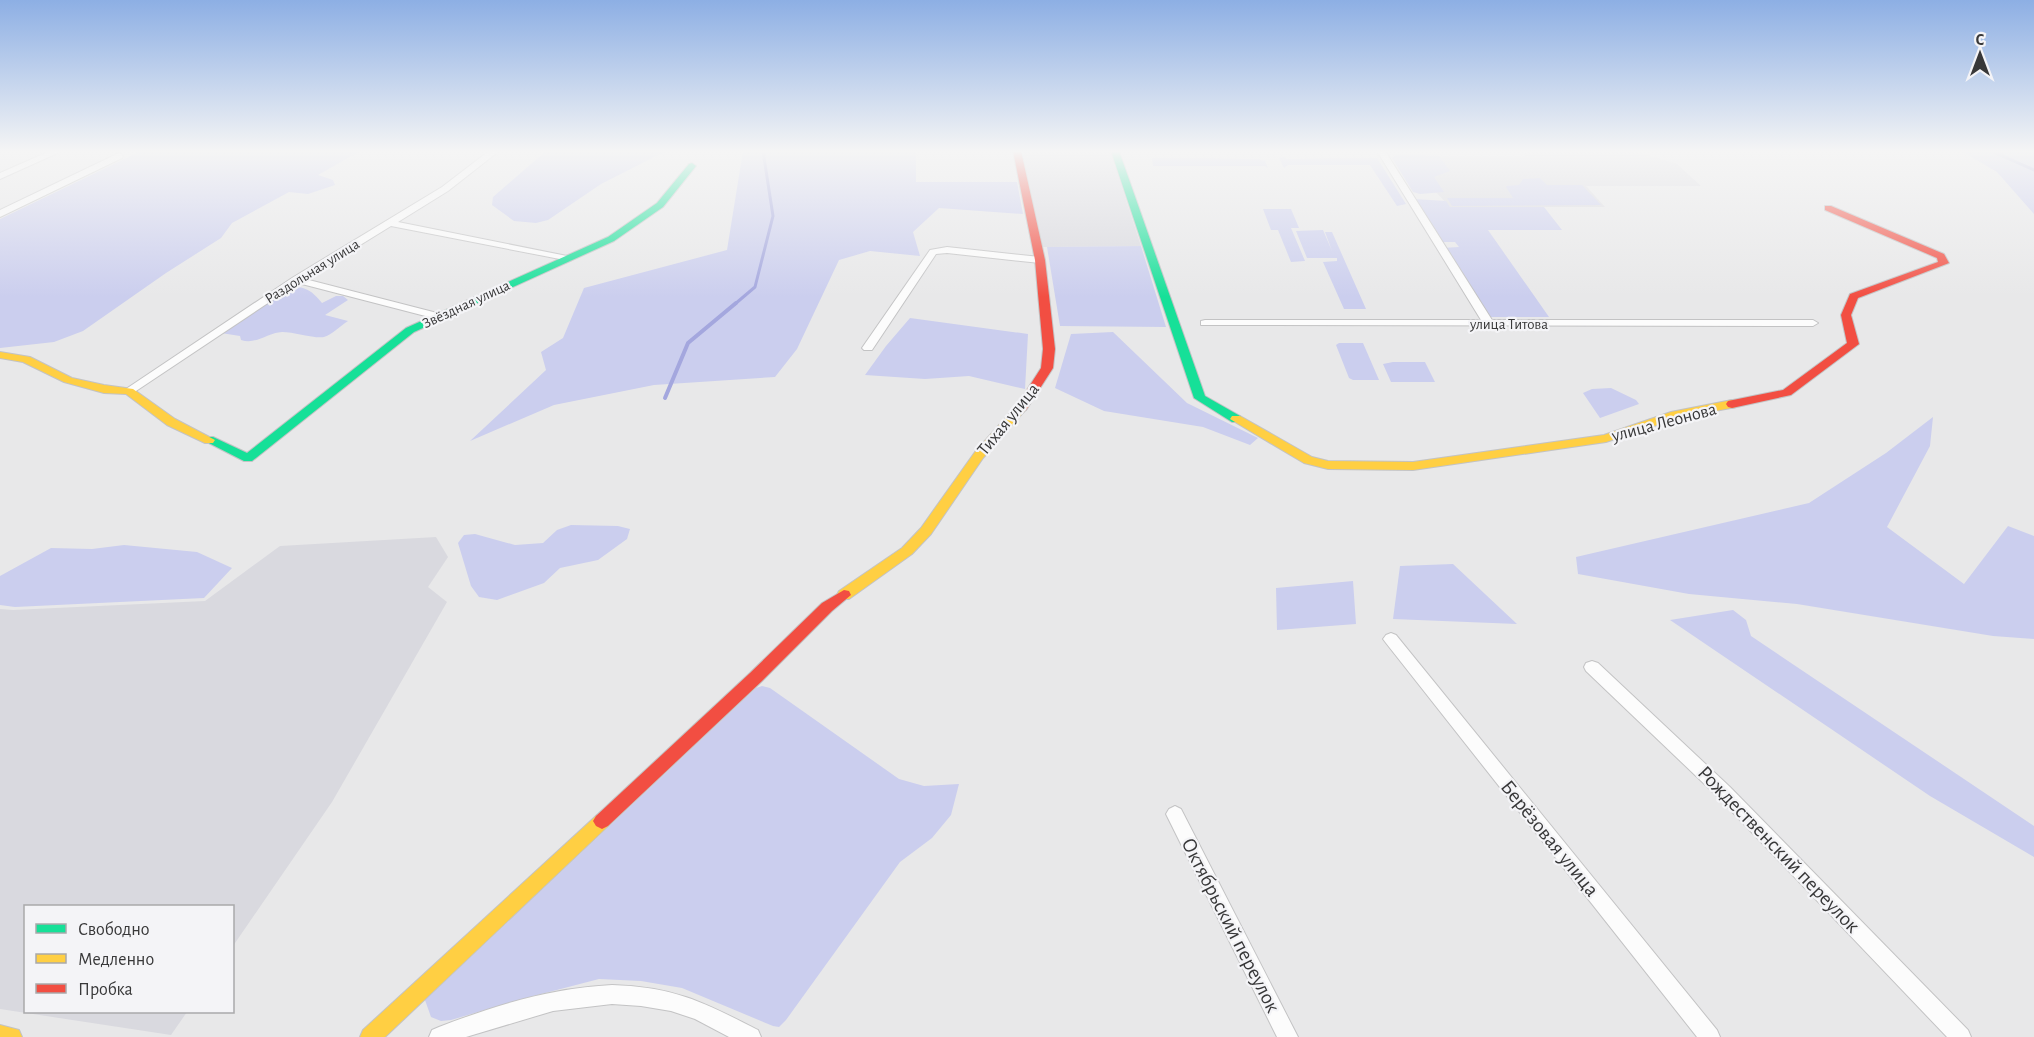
<svg xmlns="http://www.w3.org/2000/svg" width="2034" height="1037" font-family="'Alegreya Sans',sans-serif">
<rect width="100%" height="100%" fill="#e8e8e9"/>
<!-- built -->
<path fill="#d9d9df" d="M 1022,151 L 1110,151 L 1141,246 L 1043,247 Z
M 1532,151 L 1635,151 L 1677,164 L 1701,186 L 1586,186 L 1605,207 L 1450,207 L 1402,156 L 1525,156 L 1523,154 Z
M 436,537 L 448,557 L 428,587 L 447,602 L 332,802 L 233,946 L 232,906 L 26,906 L 26,1012 L 187,1012 L 171,1035 L 0,1009 L 0,609 L 13,610 L 205,601 L 280,546 Z"/>
<!-- green -->
<path fill="#cbceee" d="M 141,151 L 360,151 L 318,175 L 333,180 L 335,185 L 308,194 L 289,192 L 232,223 L 221,238 L 166,273 L 83,331 L 54,342 L 0,348 L 0,219 Z
M 546,151 L 666,151 L 601,184 L 548,220 L 536,223 L 514,221 L 492,205 L 493,197 Z
M 743,151 L 916,151 L 916,182 L 1017,182 L 1023,214 L 939,208 L 913,232 L 920,256 L 870,251 L 839,260 L 797,349 L 775,377 L 654,385 L 554,405 L 470,441 L 546,370 L 541,352 L 563,338 L 584,288 L 727,250 Z
M 1961,151 L 2034,151 L 2034,214 L 1997,172 Z
M 1396,155 L 1439,156 L 1450,171 L 1434,177 L 1444,192 L 1420,194 L 1413,192 L 1392,158 Z
M 1284,157 L 1287,159 L 1377,158 L 1406,204 L 1397,206 L 1370,165 L 1288,165 L 1284,168 L 1279,158 Z
M 1152,158 L 1258,159 L 1265,161 L 1268,168 L 1265,166 L 1153,166 Z
M 1540,178 L 1547,185 L 1582,185 L 1601,205 L 1452,206 L 1447,198 L 1513,198 L 1506,187 L 1507,186 L 1519,185 L 1523,179 Z
M 1414,199 L 1446,201 L 1450,207 L 1544,207 L 1562,230 L 1488,230 L 1549,317 L 1487,317 L 1442,248 L 1459,247 L 1455,242 L 1440,242 Z
M 1263,209 L 1291,209 L 1299,228 L 1291,228 L 1305,261 L 1291,262 L 1278,230 L 1271,230 Z
M 1323,230 L 1332,251 L 1325,232 L 1332,232 L 1366,309 L 1344,309 L 1323,262 L 1337,261 L 1337,258 L 1307,258 L 1296,231 Z
M 1141,246 L 1166,327 L 1060,326 L 1047,247 Z
M 290,286 C 307,287 312,291 322,303 L 336,296 L 343,296 L 348,300 L 325,315 L 348,321 C 340,326 333,334 324,337 C 316,339 294,332 282,332 C 267,333 256,345 241,340 L 240,336 L 221,333 Z
M 910,318 L 1028,334 L 1025,389 L 969,376 L 925,379 L 865,375 L 886,346 Z
M 1113,332 L 1187,403 L 1258,438 L 1250,445 L 1203,427 L 1104,411 L 1055,388 L 1071,334 Z
M 1339,343 L 1363,343 L 1379,380 L 1353,380 L 1349,378 L 1336,345 Z
M 1393,362 L 1425,362 L 1435,382 L 1391,382 L 1383,364 Z
M 1611,388 L 1636,400 L 1639,404 L 1600,418 L 1583,393 L 1592,389 Z
M 1933,417 L 1930,446 L 1887,527 L 1964,584 L 2008,526 L 2034,536 L 2034,639 L 1993,636 L 1797,604 L 1689,594 L 1578,574 L 1576,557 L 1809,503 L 1886,453 Z
M 571,525 L 618,526 L 630,529 L 627,539 L 598,560 L 560,568 L 544,583 L 497,600 L 479,597 L 471,586 L 458,543 L 464,535 L 475,534 L 515,545 L 543,543 L 557,530 Z
M 124,545 L 197,552 L 232,568 L 204,598 L 15,607 L 0,605 L 0,576 L 51,548 L 92,549 Z
M 1453,564 L 1517,624 L 1393,619 L 1400,566 Z
M 1353,581 L 1356,624 L 1277,630 L 1276,588 Z
M 1733,610 L 1746,620 L 1751,636 L 2034,826 L 2034,857 L 1930,796 L 1670,620 Z
M 762,686 L 770,688 L 899,779 L 924,786 L 959,784 L 951,815 L 932,838 L 900,862 L 786,1020 L 779,1027 L 773,1026 L 682,988 L 641,981 L 599,979 L 522,999 L 451,1020 L 441,1021 L 431,1017 L 425,1000 L 756,688 Z"/>
<g fill="none" stroke-linecap="round" stroke-linejoin="round">
<!-- stream-far1 -->
<path stroke="#a4a7de" stroke-width="3" d="M 1991,151 L 2034,170
M 735,304 L 755,287 L 773,216 L 763,151"/>
<!-- stream -->
<path stroke="#a4a7de" stroke-width="4" d="M 665,398 L 688,343 L 736,303"/>
<!-- street casing -->
<g stroke="#c3c3c4" stroke-width="2">
<path id="street" d="M 50,151 L 62,151 L 0,179 L 0,173 Z
M 489,151 L 499,151 L 448,191 L 398,222 L 567,256 L 572,259 L 570,261 L 391,226 L 305,279 L 441,314 L 441,318 L 437,319 L 298,283 L 133,393 L 129,395 L 123,391 L 292,278 L 442,187 Z
M 1377,151 L 1385,151 L 1492,320 L 1813,320 L 1818,323 L 1813,326 L 1201,325 L 1201,321 L 1205,320 L 1481,320 Z
M 119,153 L 123,156 L 122,158 L 0,217 L 0,210 Z
M 947,247 L 1040,257 L 1045,260 L 1040,263 L 947,253 L 936,254 L 872,350 L 864,350 L 862,348 L 930,250 Z
M 1391,633 L 1396,635 L 1717,1030 L 1720,1037 L 1697,1037 L 1386,643 L 1383,639 L 1386,635 Z
M 1592,661 L 1598,663 L 1730,787 L 1968,1030 L 1971,1037 L 1947,1037 L 1718,797 L 1586,671 L 1584,667 L 1586,663 Z
M 1175,806 L 1181,809 L 1298,1037 L 1277,1037 L 1166,814 L 1169,809 Z
M 612,985 C 675,987 703,1002 758,1030 L 761,1037 L 729,1037 L 695,1019 L 671,1011 L 641,1006 L 612,1004 L 553,1011 L 466,1037 L 429,1037 L 432,1030 L 439,1027 C 496,1005 551,988 612,985 Z"/>
</g>
<!-- fast casing -->
<g stroke="#c3c3c4" stroke-width="2">
<path id="fast" d="M 1111,151 L 1119,151 L 1205,396 L 1240,416 L 1242,419 L 1240,422 L 1232,422 L 1194,398 Z
M 692,163 L 696,166 L 663,207 L 614,241 L 414,332 L 252,461 L 244,461 L 203,440 L 205,437 L 213,437 L 247,453 L 406,328 L 608,237 L 657,203 L 689,164 Z"/>
</g>
<!-- slow casing -->
<g stroke="#c3c3c4" stroke-width="2">
<path id="slow" d="M 0,352 L 30,357 L 72,378 L 104,385 L 133,389 L 175,419 L 215,440 L 213,443 L 205,443 L 167,425 L 126,394 L 104,393 L 64,382 L 23,362 L 0,358 Z
M 1732,400 L 1738,404 L 1736,407 L 1678,418 L 1606,442 L 1413,470 L 1328,469 L 1304,463 L 1230,419 L 1232,416 L 1240,416 L 1312,457 L 1328,461 L 1413,462 L 1604,435 L 1671,412 Z
M 1022,403 L 1028,407 L 983,458 L 931,534 L 912,554 L 849,599 L 839,599 L 837,595 L 839,591 L 902,548 L 921,528 L 975,452 L 1018,404 Z
M 602,813 L 608,816 L 611,821 L 608,826 L 385,1037 L 360,1037 L 363,1030 L 596,816 Z
M 0,1025 L 19,1030 L 22,1037 L 0,1037 Z"/>
</g>
<!-- jam casing -->
<g stroke="#c3c3c4" stroke-width="2">
<path id="jam" d="M 1013,151 L 1021,151 L 1045,260 L 1055,349 L 1053,368 L 1026,410 L 1022,411 L 1016,407 L 1041,368 L 1043,349 L 1035,260 Z
M 1825,206 L 1831,206 L 1944,254 L 1949,263 L 1858,298 L 1851,315 L 1859,344 L 1791,395 L 1732,408 L 1728,407 L 1726,404 L 1728,401 L 1783,390 L 1847,343 L 1841,315 L 1850,294 L 1938,262 L 1937,258 L 1825,210 Z
M 844,590 L 849,591 L 851,595 L 832,611 L 762,681 L 608,826 L 602,829 L 596,826 L 593,821 L 596,816 L 750,673 L 822,603 Z"/>
</g>
<!-- street -->
<use href="#street" fill="#fcfcfc" fill-rule="evenodd"/>
<!-- fast -->
<use href="#fast" fill="#16e098" fill-rule="evenodd"/>
<!-- slow -->
<use href="#slow" fill="#ffcf43" fill-rule="evenodd"/>
<!-- jam -->
<use href="#jam" fill="#f24e42" fill-rule="evenodd"/>
</g>
<!-- sky -->
<linearGradient id="sky" x2="0" y2="1"><stop stop-color="#8dafe4"/><stop offset="0.51" stop-color="#f5f5f5"/><stop offset="1" stop-color="#f5f5f5" stop-opacity="0"/></linearGradient>
<rect width="2034" height="297" fill="url(#sky)"/>
<g text-anchor="middle" stroke-width="4.5" stroke-linejoin="round" paint-order="stroke">
<!-- far-street labels -->
<g font-size="15" fill="#383839" stroke="#f4f4f7">
<text transform="translate(312 271) rotate(-32)" y="5">Раздольная улица</text>
<text transform="translate(466 304) rotate(-25)" y="5">Звёздная улица</text>
<text x="1509" y="329">улица Титова</text>
</g>
<!-- street labels -->
<g font-size="18" fill="#383839" stroke="#f4f4f7">
<text transform="translate(1008 419) rotate(-51)" y="6">Тихая улица</text>
<text transform="translate(1664 422) rotate(-15)" y="6">улица Леонова</text>
</g>
<!-- near-street labels -->
<g font-size="21" fill="#383839" stroke="#f4f4f7">
<text transform="translate(1550 838) rotate(51)" y="7">Берёзовая улица</text>
<text transform="translate(1779 849) rotate(46)" y="7">Рождественский переулок</text>
<text transform="translate(1231 925) rotate(63)" y="7">Октябрьский переулок</text>
</g>
</g>
<!-- legend -->
<rect x="24" y="905" width="210" height="108" fill="#f4f4f7" stroke="#a9a9ab" stroke-width="1.5"/>
<rect x="36" y="924" width="30" height="9" fill="#16e098" stroke="#a9a9ab" stroke-width="1.5"/>
<text x="78" y="935" font-size="18" fill="#383839">Свободно</text>
<rect x="36" y="954" width="30" height="9" fill="#ffcf43" stroke="#a9a9ab" stroke-width="1.5"/>
<text x="78" y="965" font-size="18" fill="#383839">Медленно</text>
<rect x="36" y="984" width="30" height="9" fill="#f24e42" stroke="#a9a9ab" stroke-width="1.5"/>
<text x="78" y="995" font-size="18" fill="#383839">Пробка</text>
<!-- north arrow -->
<g transform="translate(1980 54)" stroke="#f4f4f7" stroke-width="4.5" paint-order="stroke">
<path d="M0-4.5L10 22L0 15L-10 22Z" fill="#383839"/>
<text y="-9" font-size="16" font-weight="bold" text-anchor="middle" fill="#383839">С</text>
</g>
</svg>
